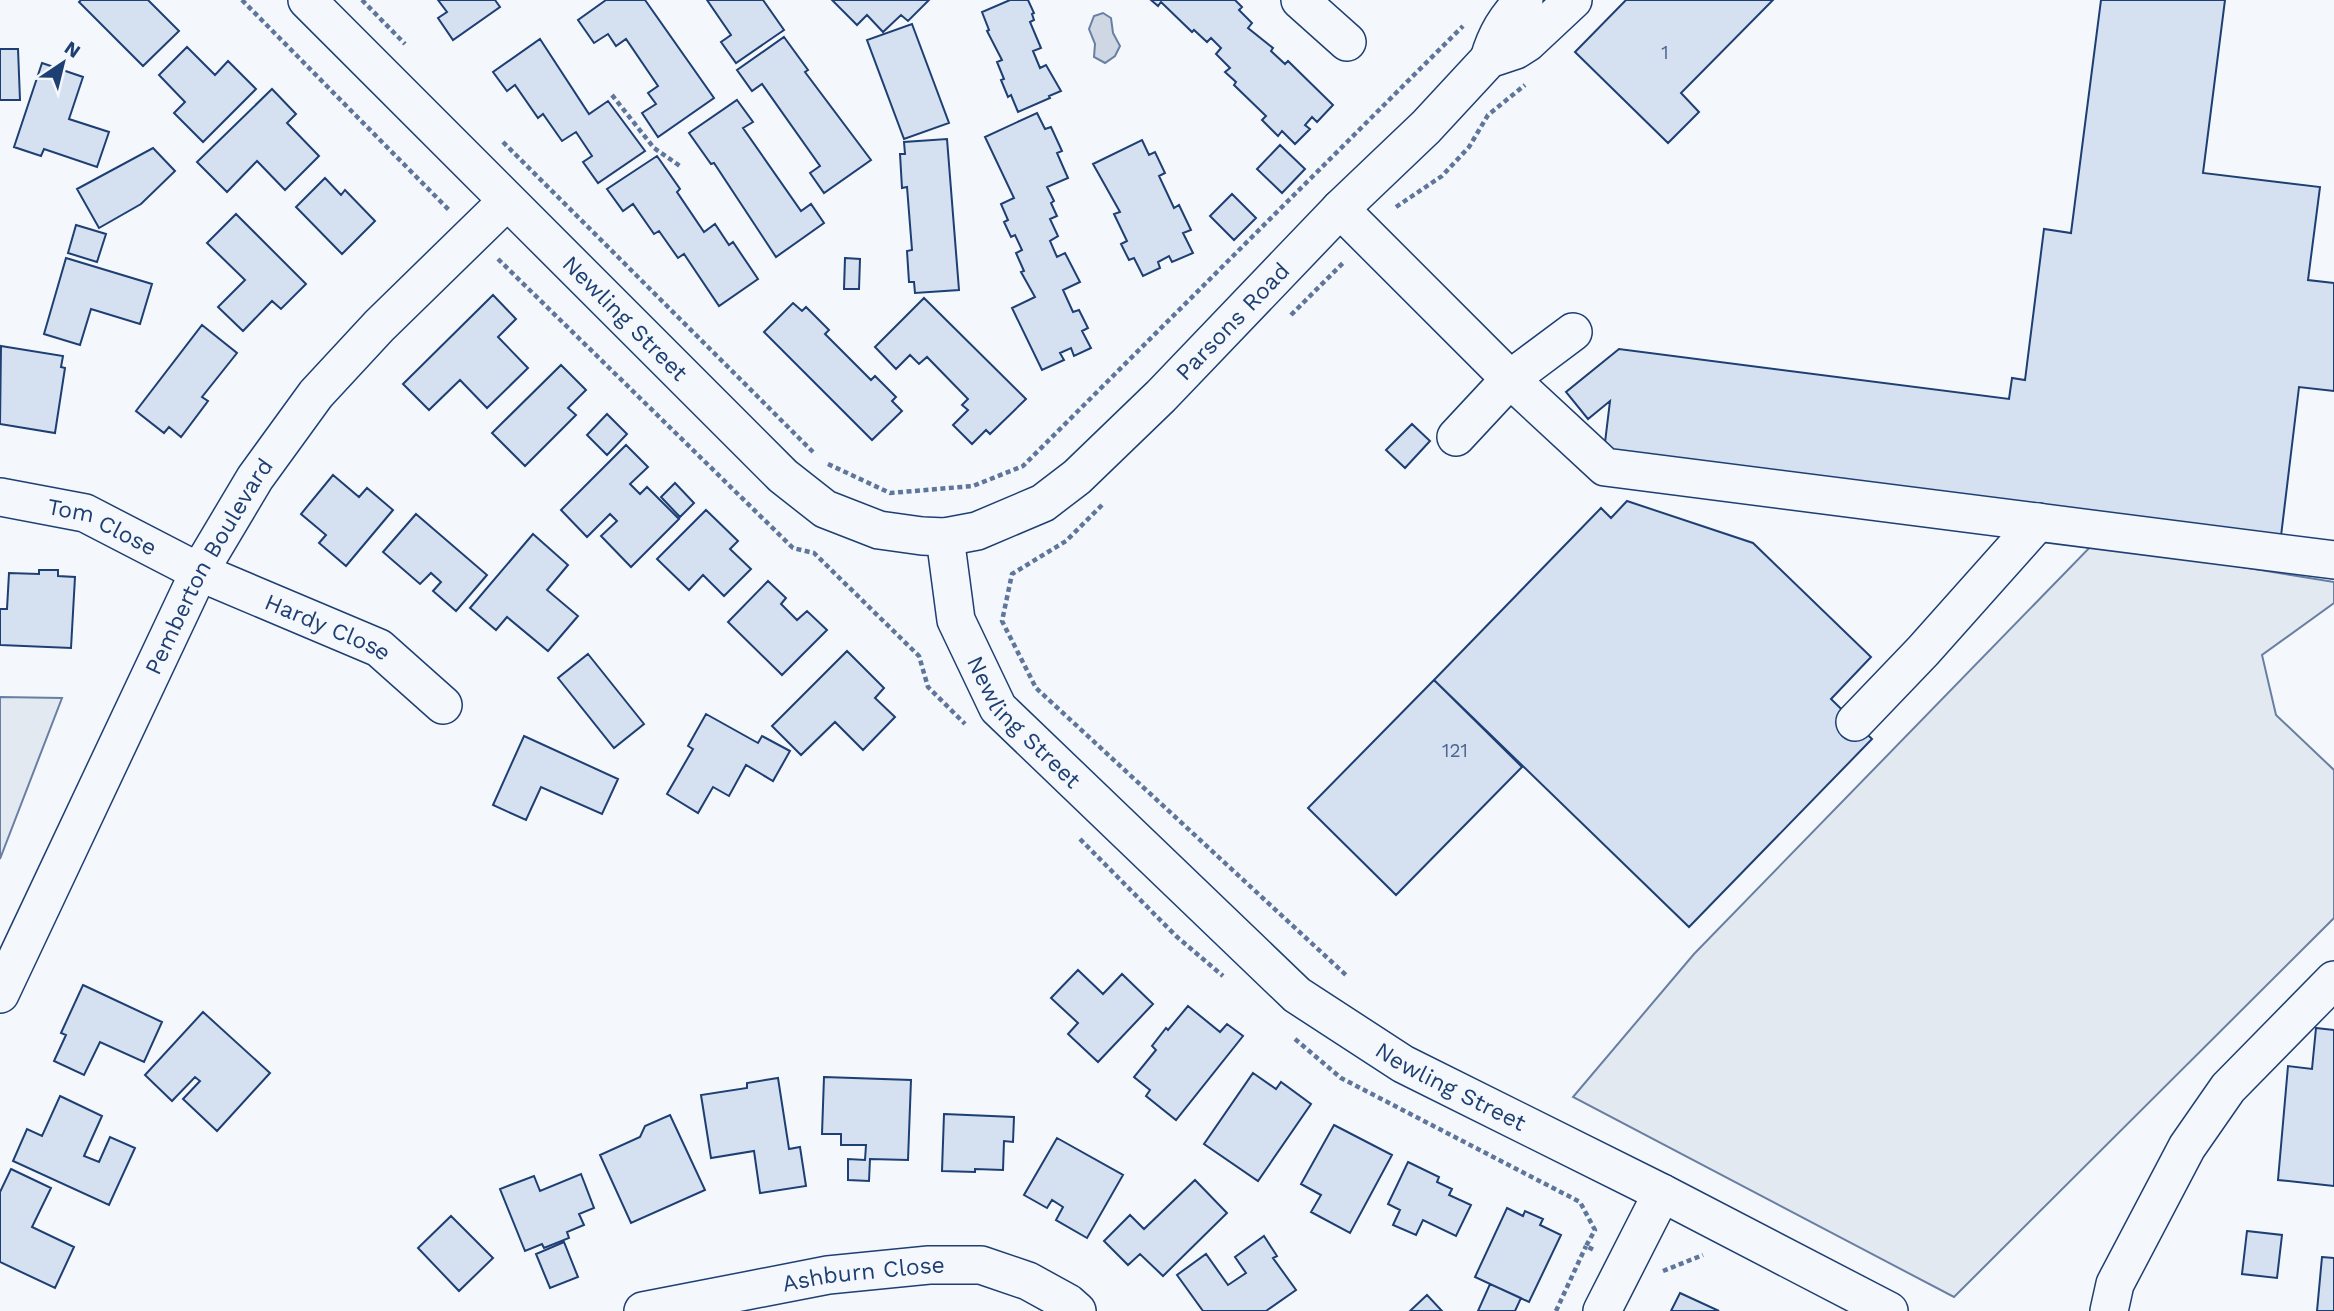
<svg xmlns="http://www.w3.org/2000/svg" width="2334" height="1311" font-family="'Work Sans',sans-serif">
	<rect width="100%" height="100%" fill="#f4f7fb"/>
	<path fill="#e3e9f0" stroke="#687fa3" stroke-width="2" d="M2094 543 2334 582V603L2262 655 2276 715 2334 770V918L1954 1297 1573 1097 1694 954Z
		M0 697 62 698 0 859Z"/>
	<path fill="#cfd7e4" stroke="#687fa3" stroke-width="2" d="M1103 13 1111 18 1113 33 1120 46 1115 56 1105 63 1094 57 1095 44 1089 29 1094 16Z"/>
	<path fill="#d5e0f0" stroke="#1d3f73" stroke-width="2" d="M81 0H148L179 31 143 66 79 2Z
		M438 0H495L500 7 453 40 438 18 447 12Z
		M606 0H645L714 98 658 137 642 113 656 104 648 93 658 86 626 39 616 46 608 34 594 43 578 20Z
		M707 0H763L784 30 736 63 721 42 731 35Z
		M832 0H929L908 21 901 15 883 32 867 15 857 25Z
		M1010 0H1028L1034 13 1032 14 1034 20 1030 22 1041 48 1033 51 1040 68 1046 65 1061 91 1049 96 1050 98 1018 112 1011 95 1008 97 1001 80 1004 79 997 62 1002 60 987 31 989 30 982 12Z
		M1151 0H1235L1242 7 1239 10 1252 23 1248 28 1273 48 1271 51 1285 64 1288 61 1333 105 1317 122 1312 117 1305 125 1310 129 1295 144 1282 131 1278 136 1262 120 1266 116 1234 85 1236 82 1225 72 1230 68 1216 54 1221 48 1211 38 1207 42 1194 30 1192 32 1161 2 1158 6Z
		M1626 0H1773L1681 93 1699 112 1668 143 1575 52Z
		M2101 0H2225L2203 173 2320 187 2308 280 2334 283V391L2299 387 2281 536 1604 451 1610 401 1588 419 1566 392 1619 349 2009 399 2012 378 2025 380 2044 229 2071 233Z
		M912 24 949 123 904 139 867 40Z
		M784 37 808 70 805 72 871 160 824 193 810 173 820 166 762 84 752 91 737 70Z
		M540 39 589 114 608 101 645 151 598 183 583 162 592 156 576 132 562 141 543 114 538 118 515 85 507 91 493 72Z
		M187 47 215 75 228 61 256 89 203 142 174 113 185 102 159 75Z
		M0 49H18L20 100H0Z
		M42 63 83 77 69 119 109 132 97 167 44 149 41 156 14 147Z
		M272 89 296 114 287 123 319 156 285 190 257 161 227 192 197 162Z
		M737 100 753 122 743 128 801 211 811 204 824 223 776 257 714 163 711 164 689 133Z
		M1037 113 1045 129 1051 127 1062 151 1057 153 1068 178 1047 187 1054 201 1051 203 1057 216 1050 219 1058 236 1050 241 1057 257 1065 253 1080 282 1063 290 1073 312 1079 310 1088 328 1082 331 1091 348 1074 356 1071 348 1060 353 1064 360 1042 370 1012 308 1035 297 1021 272 1024 271 1016 253 1022 250 1015 235 1011 237 1004 222 1008 220 1001 204 1014 198 985 137Z
		M947 139 959 290 915 293 914 282H909L907 251 912 250 907 187 902 188 900 154H905L904 142Z
		M1142 140 1149 155 1155 152 1165 173 1159 176 1174 208 1179 205 1191 230 1183 233 1193 253 1172 262 1169 256 1158 262 1160 268 1143 276 1134 258 1129 260 1121 244 1127 241 1114 214 1120 212 1093 164Z
		M1280 145 1305 169 1282 193 1257 169Z
		M153 148 175 171 141 204 99 228 77 189Z
		M657 156 680 189 677 192 704 232 715 224 729 245 733 242 758 279 719 306 684 254 678 258 659 231 654 234 633 204 623 211 607 189Z
		M325 178 341 195 345 190 375 221 342 254 296 207Z
		M1232 194 1256 218 1234 240 1210 216Z
		M236 214 306 284 281 309 272 301 243 331 218 307 245 280 207 243Z
		M76 225 106 234 97 262 68 253Z
		M66 258 152 284 140 324 91 309 80 345 44 334Z
		M845 258 860 259 859 289H844Z
		M493 295 516 319 498 337 528 368 487 408 460 380 429 410 403 384Z
		M924 298 1026 399 990 434 986 430 972 444 953 425 968 410 962 405 968 399 927 357 919 364 910 355 896 369 875 347Z
		M793 303 802 311 806 307 829 330 825 334 871 380 875 376 896 397 892 401 902 411 872 440 764 332Z
		M202 325 237 353 202 397 208 401 181 437 169 427 164 433 136 411Z
		M1 346 63 356 61 367 65 368 55 433 0 424Z
		M561 365 586 390 568 408 576 415 525 466 492 433Z
		M607 414 627 434 607 455 587 435Z
		M1412 424 1430 441 1405 468 1386 450Z
		M626 445 648 467 630 484 640 494 647 487 679 519 631 567 601 536 617 521 610 514 587 537 561 510Z
		M333 475 359 497 367 488 393 510 346 566 319 543 326 535 301 514Z
		M675 483 694 503 680 517 661 497Z
		M1627 501 1753 543 1871 657 1831 699 1872 739 1689 927 1434 680 1601 508 1611 518Z
		M706 510 738 541 730 549 751 569 724 596 703 575 689 590 657 559Z
		M416 514 487 575 456 611 433 591 441 582 431 573 420 584 383 552Z
		M533 534 568 565 547 590 578 616 548 651 507 617 496 630 470 608Z
		M39 570H58V576L75 577 71 648 0 645V609H7L9 573 39 574Z
		M768 581 786 598 781 604 797 620 807 611 827 630 782 675 728 622Z
		M847 651 884 688 875 698 895 717 863 750 835 722 801 755 772 726Z
		M588 654 644 724 614 748 558 678Z
		M1434 680 1522 767 1396 895 1308 808Z
		M706 714 758 743 762 736 790 751 773 781 746 765 729 796 713 787 698 813 667 794 693 749 688 746Z
		M524 736 618 779 602 814 541 787 526 820 493 805Z
		M1078 970 1103 994 1122 974 1153 1004 1098 1062 1068 1034 1078 1023 1051 998Z
		M83 985 162 1022 144 1062 100 1042 84 1075 54 1061 66 1035 61 1033Z
		M1188 1006 1220 1032 1227 1024 1243 1036 1176 1120 1146 1096 1150 1090 1134 1077 1156 1050 1152 1046 1166 1028 1168 1030Z
		M203 1012 270 1073 217 1131 183 1099 200 1081 195 1077 172 1101 145 1075Z
		M2316 1028 2334 1030V1186L2278 1180 2288 1066 2312 1069Z
		M1253 1073 1276 1089 1281 1082 1311 1104 1258 1181 1204 1144Z
		M824 1077 911 1080 908 1160 870 1159 869 1181 848 1180V1159L865 1160 866 1145H841V1134H822Z
		M778 1078 789 1149 800 1147 806 1186 760 1193 754 1151 711 1158 701 1095 747 1088V1083Z
		M60 1096 102 1116 84 1156 99 1162 110 1137 135 1148 109 1205 13 1161 27 1129 42 1136Z
		M944 1114 1014 1117 1013 1142 1004 1141 1003 1170 975 1169V1172L942 1171Z
		M670 1115 705 1190 631 1223 600 1155 640 1137 645 1126Z
		M1334 1125 1392 1155 1350 1233 1311 1212 1321 1195 1301 1184Z
		M1057 1138 1123 1175 1087 1238 1056 1220 1063 1207 1052 1200 1047 1208 1024 1195Z
		M1408 1162 1439 1177 1437 1182 1452 1189 1449 1195 1471 1205 1456 1236 1423 1220 1416 1235 1393 1225 1400 1210 1388 1204Z
		M11 1169 51 1188 32 1227 74 1247 55 1288 0 1262V1192Z
		M581 1174 594 1208 579 1214 584 1225 567 1232 569 1238 544 1248 542 1244 525 1251 500 1189 534 1176 540 1191Z
		M1195 1180 1227 1213 1163 1276 1140 1254 1128 1265 1104 1241 1130 1215 1144 1229Z
		M1507 1208 1523 1216 1525 1211 1543 1219 1540 1225 1561 1235 1529 1302 1475 1277Z
		M451 1216 493 1258 459 1291 418 1248Z
		M2247 1231 2282 1235 2277 1278 2242 1274Z
		M1264 1236 1277 1256 1273 1258 1296 1290 1266 1311H1203L1177 1275 1206 1254 1228 1285 1246 1273 1235 1257Z
		M564 1242 578 1277 550 1288 536 1254Z
		M2322 1257 2334 1258V1311H2317Z
		M1490 1284 1521 1298 1515 1311H1478Z
		M1680 1293 1719 1311H1671Z
		M1427 1295 1442 1311H1410Z"/>
	<g fill="none" stroke-linecap="round" stroke-linejoin="round">
		<defs>
			<g id="minor">
				<path id="s1" d="M307 0 783 476 825 509 879 530 922 536 945 537 977 531 1043 503 1077 477 1161 396 1340 209 1426 127 1489 59 1516 50 1527 43 1573 0"/>
				<path d="M1300 0 1347 42"/>
				<path d="M1489 59C1496 35 1506 18 1524 0"/>
				<path d="M1340 209 1510 379 1605 467 2334 560"/>
				<path d="M1456 437 1510 379 1573 332"/>
				<path id="s2" d="M0 497 85 513 199 572 379 648 443 705"/>
				<path id="s3" d="M945 537 956 620 998 708 1297 995 1403 1064 1662 1193 1889 1311"/>
				<path d="M1855 722 1923 651 2038 522"/>
				<path id="s4" d="M0 994 199 572 255 478 316 394 379 326 506 202"/>
				<path id="s5" d="M643 1311 828 1275 929 1265H981L1028 1281 1068 1303 1077 1311"/>
				<path d="M1602 1311 1662 1193"/>
				<path d="M2109 1311 2115 1284 2187 1147 2228 1088 2334 980"/>
			</g>
		</defs>
		<use href="#minor" stroke="#1d3f73" stroke-width="40"/>
		<path stroke="#5e769c" stroke-width="4.5" stroke-dasharray="5 3.5" stroke-linecap="butt" d="M242 0 450 211
			M362 0 405 44
			M612 95 654 148 680 166
			M503 142 813 452
			M1396 207 1442 176 1469 147 1488 115 1525 85
			M498 259 793 548 814 553 919 656 928 687 965 724
			M1291 315 1344 262
			M828 464 890 493 973 486 1023 466 1463 26
			M1102 505 1066 541 1012 574 1002 621 1036 688 1347 976
			M1080 839 1176 936 1223 976
			M1295 1039 1341 1078 1580 1202 1595 1230 1586 1246 1596 1251
			M1663 1271 1703 1255
			M1556 1311 1586 1246"/>
		<use href="#minor" stroke="#f4f7fb" stroke-width="37"/>
	</g>
	<g text-anchor="middle" dominant-baseline="central" stroke-width="5" stroke-linejoin="round" paint-order="stroke">
		<g font-size="19" fill="#4b6792">
			<text x="1665" y="52">1</text>
			<text x="1455" y="750">121</text>
		</g>
		<g font-size="23" fill="#1d3f73" stroke="#f4f7fb">
			<text stroke="none"><textPath href="#s1" startOffset="450">Newling Street</textPath></text>
			<text stroke="none"><textPath href="#s1" startOffset="1218">Parsons Road</textPath></text>
			<text stroke="none"><textPath href="#s2" startOffset="107">Tom Close</textPath></text>
			<text stroke="none"><textPath href="#s4" startOffset="476">Pemberton Boulevard</textPath></text>
			<text stroke="none"><textPath href="#s2" startOffset="355">Hardy Close</textPath></text>
			<text stroke="none"><textPath href="#s3" startOffset="208">Newling Street</textPath></text>
			<text stroke="none"><textPath href="#s3" startOffset="775">Newling Street</textPath></text>
			<text stroke="none"><textPath href="#s5" startOffset="224">Ashburn Close</textPath></text>
		</g>
	</g>
	<g transform="translate(63 63) rotate(35)" stroke="#f4f7fb" stroke-width="5" paint-order="stroke">
	<path d="M0-5L12 26L0 18L-12 26Z" fill="#1d3f73"/>
	<text y="-10" font-size="19" font-weight="bold" text-anchor="middle" fill="#1d3f73">N</text>
	</g>
</svg>
